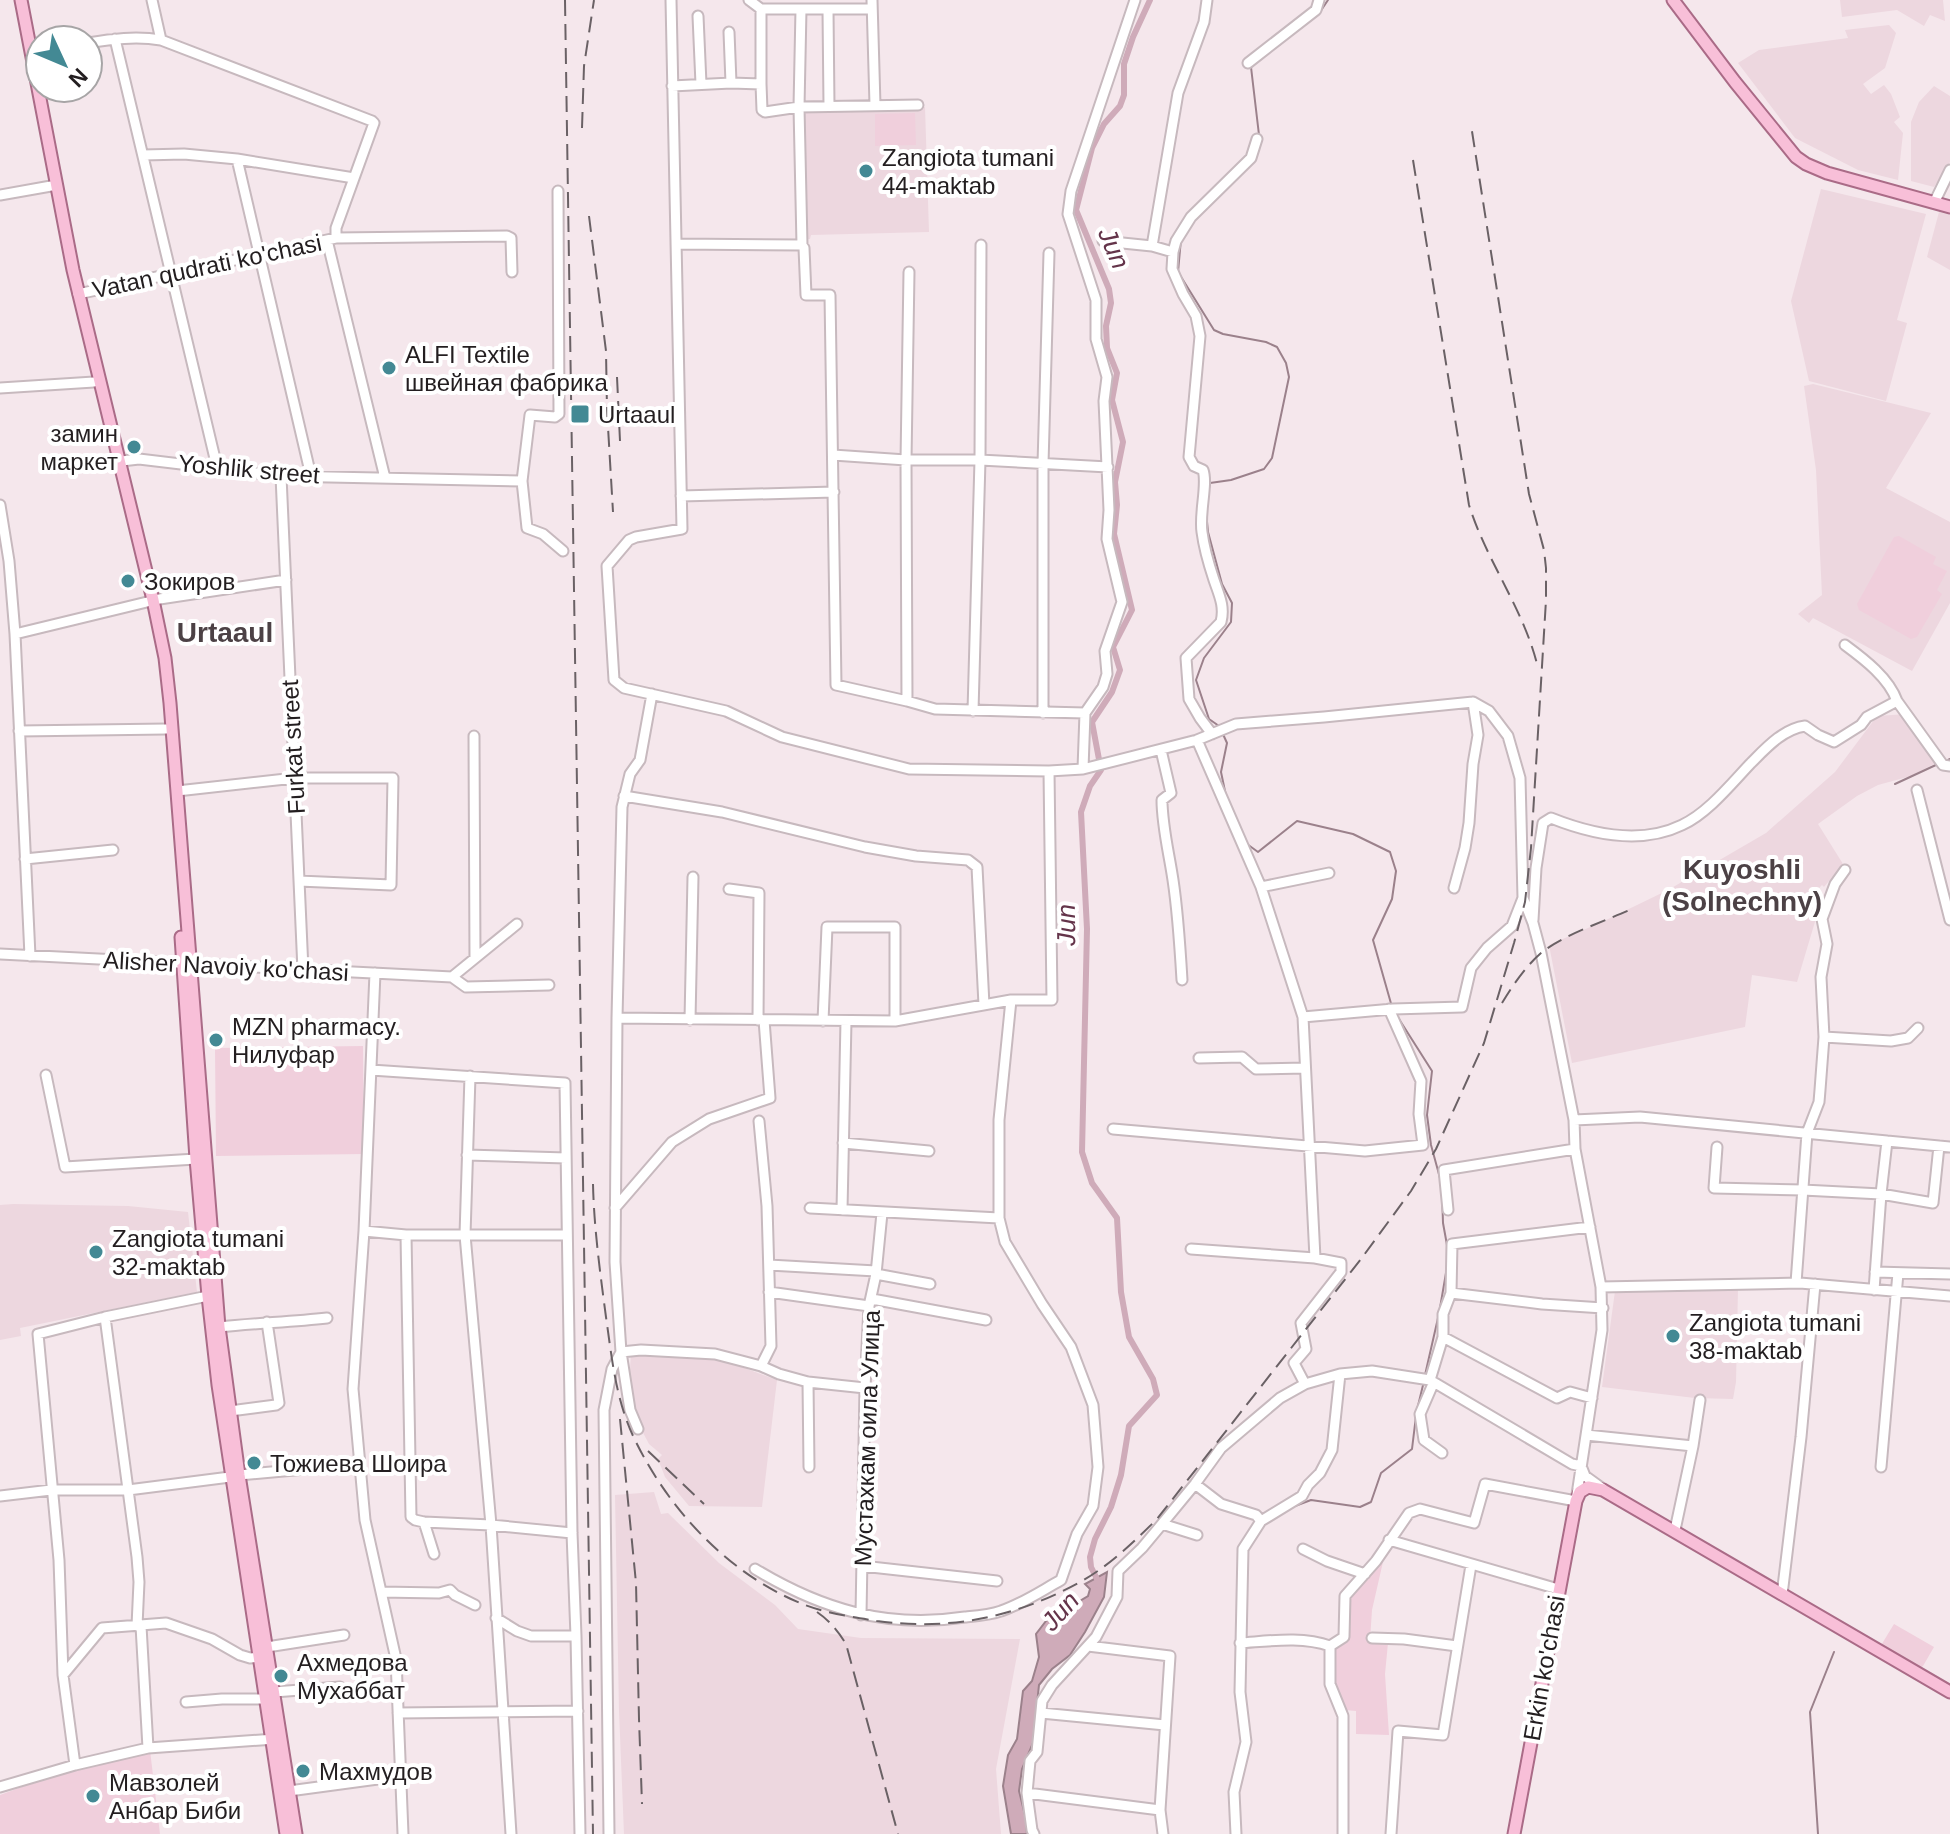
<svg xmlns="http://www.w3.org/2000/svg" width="1950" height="1834" font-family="Arial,sans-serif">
	<rect width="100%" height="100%" fill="#f5e7ec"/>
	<path fill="#edd7df" d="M1840 0H1943L1945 21 1930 15 1924 26 1897 10 1842 17Z
		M1889 25 1896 33 1885 68 1863 84 1871 94 1884 85 1891 94 1900 117 1894 122 1903 133 1898 180 1858 170 1795 138 1738 63 1759 50 1848 38 1845 30Z
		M1934 86 1950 96V162L1934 187 1911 181V122L1919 102Z
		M925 107 929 232 811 235 810 239H806L803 111Z
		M1821 189 1926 214 1897 320 1907 323 1886 401 1809 381 1791 301Z
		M1939 212 1950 215V270L1927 257Z
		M1813 384 1931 413 1886 488 1950 522V603L1912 671 1813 618 1809 623 1798 614 1822 595 1816 470 1804 386Z
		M1907 714 1938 762 1911 776 1878 785 1857 796 1818 824 1843 864 1824 887 1822 885 1817 890 1825 900 1820 905 1797 982 1752 975 1745 1027 1572 1063 1549 945 1604 921 1668 890 1766 833 1835 772 1877 716Z
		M13 1204 128 1206 188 1212 197 1292 20 1328 21 1336 0 1340V1205Z
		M1738 1289 1736 1382 1733 1399 1695 1398 1602 1387 1615 1291Z
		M631 1353 720 1359 777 1380 762 1507 689 1506 665 1477 658 1459 662 1455 649 1444 640 1427 629 1385Z
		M654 1492 661 1514 668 1513 719 1563 775 1605 798 1629 861 1638 1020 1639 996 1769 1001 1834H624L619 1711 615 1495Z"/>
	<path fill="#f0cfdc" d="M915 113 916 145 875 146V114Z
		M1899 536 1936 557 1933 564 1947 571 1937 590 1942 594 1917 637 1911 639 1859 610 1857 604 1894 537Z
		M363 1046 364 1154 216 1156 215 1048Z
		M1385 1553 1372 1610 1370 1640 1388 1643 1385 1674 1389 1735 1356 1734V1711L1345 1710 1332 1681 1333 1650 1348 1636 1347 1597Z
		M1894 1624 1934 1647 1923 1666 1919 1669 1880 1647Z
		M150 1750 160 1834H0V1795L76 1767Z"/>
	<path fill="#cfabb9" stroke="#9b818b" stroke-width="2" d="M1107 1572 1104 1597 1085 1632 1070 1655 1052 1669 1039 1685 1033 1743 1022 1769 1019 1791 1026 1819 1027 1834H1011L1003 1786 1008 1755 1017 1739 1023 1691 1032 1681 1039 1657 1036 1634 1046 1621 1088 1596 1090 1589 1085 1584Z"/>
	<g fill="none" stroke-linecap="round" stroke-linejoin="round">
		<path stroke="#9b818b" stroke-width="2" d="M1320 12 1328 0
			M1279 45 1302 26
			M1255 63 1251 67 1259 135
			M1181 239 1178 272 1214 330 1223 334 1266 342 1277 347 1286 363 1289 377 1272 458 1264 469 1231 480 1210 483 1208 493
			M1206 511 1208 532 1222 584 1232 603 1231 622 1204 658 1196 680 1209 719 1219 726
			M1222 732 1227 743 1221 772 1226 796
			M1944 762 1950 759
			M1895 784 1938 764
			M1247 844 1258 852 1297 821 1353 834 1390 852 1396 871 1392 899 1373 940 1392 1007
			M1397 1016 1432 1071 1427 1115 1431 1145 1440 1178
			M1442 1192 1443 1223 1447 1245
			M1440 1308 1447 1267
			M1425 1375 1438 1318
			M1417 1410 1424 1381
			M1295 1506 1311 1500 1360 1507 1371 1502 1381 1473 1412 1449 1416 1416
			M1818 1834 1810 1712 1834 1652"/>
		<path stroke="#cfabb9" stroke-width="6" d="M1098 1585V1581L1091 1567 1090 1557 1095 1539 1111 1507 1121 1475 1129 1426 1157 1395 1153 1379 1129 1337 1121 1292 1117 1218 1092 1183 1082 1152 1087 929 1081 812 1090 786 1101 770 1092 722 1112 692 1120 670 1113 647 1132 610 1114 534 1117 505 1115 482 1123 442 1112 400 1117 373 1107 348 1106 326 1111 303 1109 289 1076 210 1092 148 1104 124 1120 106 1124 95V64L1133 37 1150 0"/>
		<defs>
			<path id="minor" d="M152 0 161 40
				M671 0 682 529 636 537 629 540 607 566 614 680 624 688 726 711 782 737 909 769 1049 771 1083 769 1197 740 1236 724 1324 717 1473 702 1489 711 1508 736 1520 778 1523 898 1512 926 1487 948 1471 968 1462 1007 1393 1009 1303 1017
				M749 0 761 9V84
				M872 0 875 105
				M761 9H872
				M801 9 799 107 802 245 804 248 806 295H830L836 685 907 701 935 709 1085 713
				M828 10 829 106
				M698 16 701 84
				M729 32 731 83
				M115 39 217 467
				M88 43C112 39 136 36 161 40L372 121 374 123 336 228V238
				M1248 63 1316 10 1319 0
				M672 86 731 83 761 84 762 110 765 112 799 107 918 105
				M143 155 184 154 237 159 354 178
				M237 159 311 476
				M558 191 559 414 555 417 530 415 522 481 527 528 543 534 563 551
				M0 195 51 186
				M1934 203 1950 170
				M327 240 385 478
				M1103 241 1152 246
				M676 244 802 245
				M1173 252 1152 246 1178 93 1204 22 1207 0
				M78 294 336 238 507 236 511 238 512 272
				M0 388 94 382
				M833 455 906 460H980L1108 467
				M113 462 139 459 281 476 522 481
				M281 476 303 970
				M681 496 834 492
				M0 505 9 561 15 634 30 956
				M153 600 286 580
				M15 634 147 602
				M1845 645C1864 659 1889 678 1897 701L1943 765 1950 766
				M907 701 906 460 909 272
				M973 711 980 460 981 245
				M1043 713V464L1049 253
				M19 731 166 729
				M1212 734 1200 718 1189 699 1186 658 1221 622C1225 606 1219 595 1214 580 1209 565 1204 548 1202 532 1199 513 1208 484 1203 470L1194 466 1189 457 1200 336 1196 316 1183 294 1172 269 1173 252 1176 241 1191 217 1251 158 1257 139
				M474 736 475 958
				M1197 740 1261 887 1303 1017 1315 1258
				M1161 750 1171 793 1162 800C1162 826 1169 853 1173 880 1178 913 1180 946 1182 980
				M1083 769 1085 713 1103 687 1107 674 1105 651 1122 602 1107 539 1109 510 1104 401 1107 377 1096 339V300L1068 214 1071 191 1135 0
				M1917 790 1950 920
				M177 791 295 778H393L391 885 299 881
				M624 796 722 812 865 847 916 856 968 860 977 867 984 1005
				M25 859 113 850
				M1261 887 1329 873
				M1454 888 1465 848 1469 823 1473 764 1478 735 1473 702
				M729 889 759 893 758 1020
				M1533 920 1536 868 1543 823 1551 818C1591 834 1641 845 1682 825 1708 813 1731 784 1751 763 1766 748 1783 729 1805 726L1818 735 1834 742 1861 725 1867 717 1897 701
				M0 954 452 977
				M375 973 364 1231 353 1389 365 1520 396 1659 403 1834
				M452 977 466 987 549 985
				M452 977 517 924
				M617 1018 895 1021 1011 1000H1052L1049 771
				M690 1020 693 877
				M823 1021 827 927H895V1021
				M1824 1037 1891 1041 1908 1038 1918 1028
				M1199 1058 1242 1057 1256 1069 1305 1068
				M371 1070 565 1083 572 1533 576 1636 580 1834
				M46 1075 65 1167 196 1159
				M470 1076 465 1235 491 1525 511 1834
				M1574 1120 1640 1117 1887 1141
				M759 1121 767 1206 771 1346 761 1366
				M1113 1129 1365 1151 1423 1145 1419 1114 1421 1081 1389 1009
				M843 1143 929 1151
				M1717 1147 1714 1188 1803 1190 1881 1194 1933 1203 1939 1146
				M467 1155 566 1158
				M615 1208 672 1142 709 1119 770 1098 764 1020
				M810 1208 999 1218
				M842 1210 846 1021
				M1448 1210 1444 1170 1575 1149
				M1590 1227 1452 1244 1451 1293 1443 1314V1337L1430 1380 1572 1464 1581 1466 1585 1476 1603 1489
				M364 1231 406 1235H567
				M406 1235 411 1517 415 1520 424 1522 491 1525 572 1533
				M1191 1249 1315 1258 1341 1263V1272L1301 1323 1306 1349 1294 1363 1305 1384
				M769 1265 876 1271
				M1875 1272 1950 1274
				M876 1274 930 1284
				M1796 1283 1807 1133 1819 1102 1820 1090 1824 1037 1821 977 1827 944 1822 919 1835 884 1845 870
				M1601 1287 1800 1283 1950 1296
				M1874 1290 1881 1194 1887 1141 1950 1147
				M769 1292 869 1306
				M1451 1293 1542 1304 1603 1308
				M872 1299 986 1320
				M105 1317 137 1557 139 1582 137 1626
				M219 1327C256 1323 291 1322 327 1318
				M1443 1337 1557 1398 1570 1392 1592 1398
				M621 1352 641 1350 715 1354 761 1366 779 1374 808 1382 865 1388
				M808 1382 809 1467
				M1433 1384 1420 1414 1424 1440 1442 1453
				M230 1411 276 1405 279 1403 267 1322
				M638 1429 630 1410 621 1352 615 1262 617 1018 622 807 630 774 640 760 652 694
				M1586 1435 1693 1446
				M1881 1467 1898 1273
				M239 1475 360 1464
				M1195 1484 1221 1504 1256 1515 1261 1521
				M0 1496 51 1490H128L230 1477
				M424 1522 434 1554
				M1162 1524 1197 1535
				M1675 1530 1693 1446 1700 1400
				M1389 1540 1558 1589
				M1303 1549 1327 1561 1365 1574
				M862 1566 997 1581
				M755 1569C821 1609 887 1629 965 1617 976 1616 990 1615 1001 1611 1022 1604 1041 1591 1061 1580L1077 1534 1093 1506 1098 1467 1093 1405 1071 1347 1042 1304 1005 1242 999 1218V1120L1011 1000
				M381 1592 439 1593 450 1590 455 1595 475 1605
				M1782 1595 1801 1437 1815 1284
				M861 1615 865 1388 869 1306 876 1274 882 1213
				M496 1618 517 1631 531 1636H576
				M141 1626 148 1748
				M1372 1638 1404 1639 1457 1646
				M1240 1643C1270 1641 1302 1636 1330 1646
				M1088 1646 1170 1656 1160 1810 1163 1834
				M267 1647 344 1635
				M63 1675 102 1628 166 1623 212 1639 240 1655 250 1658 260 1657
				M274 1692 340 1687
				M186 1702 222 1699H266
				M398 1713 578 1711
				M1041 1713 1165 1725
				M75 1765 63 1675 59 1560 38 1334 105 1317 208 1296
				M0 1787 75 1765 148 1748 275 1739
				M289 1791 400 1776
				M1027 1793 1160 1810
				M609 1834 604 1410 612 1369 621 1352
				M1034 1834 1032 1830 1027 1793 1030 1761 1037 1752 1042 1701 1052 1685 1096 1637 1117 1597 1118 1571 1142 1548 1162 1524 1195 1484 1221 1448 1280 1398 1305 1384 1340 1374 1372 1371 1430 1380
				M1236 1834 1234 1792 1246 1742 1240 1692 1243 1549 1261 1521 1302 1496 1308 1485 1320 1473 1332 1450 1340 1374
				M1343 1834V1716L1330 1684V1646L1344 1637 1345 1596 1376 1561 1409 1513 1420 1509 1474 1523 1485 1484 1576 1501 1602 1330 1601 1287 1575 1149 1574 1120 1541 953 1533 923 1523 898
				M1391 1834 1398 1731 1443 1735 1471 1565"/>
			<path id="major" d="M21 0 73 270 153 600 165 658 170 703 219 1327 239 1475 296 1834
				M1673 0 1735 82 1796 157 1806 164 1827 173 1950 207
				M181 937 196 1159 208 1296 218 1385 286 1834
				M1514 1834 1576 1501 1580 1492 1588 1487 1603 1490 1950 1692"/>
		</defs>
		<use href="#minor" stroke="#c7b9be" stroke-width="13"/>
		<use href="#major" stroke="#aa6b87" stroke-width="15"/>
		<use href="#minor" stroke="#fff" stroke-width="9"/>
		<use href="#major" stroke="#f8bfd8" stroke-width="11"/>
		<path stroke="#6a6165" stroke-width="2" stroke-dasharray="16 8" stroke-linecap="butt" d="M565 0 593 1834
			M582 128 584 66 594 0
			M1413 160 1469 505C1486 560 1523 608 1537 664
			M589 216 606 351 607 410 613 512
			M617 377 620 441
			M1502 1003C1513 985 1525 967 1541 953 1563 935 1605 921 1632 909
			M593 1184C594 1228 600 1272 606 1317 612 1359 616 1402 635 1440 669 1510 728 1573 800 1603 824 1613 852 1617 877 1621 951 1631 1017 1617 1082 1581 1110 1565 1134 1542 1157 1519L1361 1259 1411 1191 1436 1149 1484 1043 1514 943 1525 902 1531 848 1546 600V568L1544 550 1529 494 1471 125
			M620 1419 636 1583 639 1719 642 1804
			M648 1451 704 1504
			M817 1612C830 1621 838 1631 846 1644L898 1834"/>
	</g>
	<g fill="#438994" stroke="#fff" stroke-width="3">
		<circle cx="866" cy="171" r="8"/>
		<circle cx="389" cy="368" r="8"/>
		<rect x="570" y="404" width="20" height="20" rx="4"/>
		<circle cx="134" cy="447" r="8"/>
		<circle cx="128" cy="581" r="8"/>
		<circle cx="216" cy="1040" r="8"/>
		<circle cx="96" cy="1252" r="8"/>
		<circle cx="1673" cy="1336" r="8"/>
		<circle cx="254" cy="1463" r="8"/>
		<circle cx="281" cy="1676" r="8"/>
		<circle cx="303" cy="1771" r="8"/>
		<circle cx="93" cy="1796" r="8"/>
	</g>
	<g text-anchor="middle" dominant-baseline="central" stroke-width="8" stroke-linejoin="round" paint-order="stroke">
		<g font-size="24" fill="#231e20" stroke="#fff" text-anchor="start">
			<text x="882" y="157">Zangiota tumani<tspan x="882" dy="28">44-maktab</tspan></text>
			<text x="405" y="354">ALFI Textile<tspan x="405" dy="28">швейная фабрика</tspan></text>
			<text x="598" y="414">Urtaaul</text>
			<text x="118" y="433" text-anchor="end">замин<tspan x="118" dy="28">маркет</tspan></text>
			<text x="144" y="581">Зокиров</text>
			<text x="232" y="1026">MZN pharmacy.<tspan x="232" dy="28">Нилуфар</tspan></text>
			<text x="112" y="1238">Zangiota tumani<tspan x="112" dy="28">32-maktab</tspan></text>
			<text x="1689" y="1322">Zangiota tumani<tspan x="1689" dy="28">38-maktab</tspan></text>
			<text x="270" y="1463">Тожиева Шоира</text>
			<text x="297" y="1662">Ахмедова<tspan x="297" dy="28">Мухаббат</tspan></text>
			<text x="319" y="1771">Махмудов</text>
			<text x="109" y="1782">Мавзолей<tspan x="109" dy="28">Анбар Биби</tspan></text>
		</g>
		<g font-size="24" fill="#231e20" stroke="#fff">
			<text transform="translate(207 266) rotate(-12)">Vatan qudrati ko'chasi</text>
			<text transform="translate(249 469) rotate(5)">Yoshlik street</text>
			<text transform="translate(293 747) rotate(-93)">Furkat street</text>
			<text transform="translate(226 966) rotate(3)">Alisher Navoiy ko'chasi</text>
			<text transform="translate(867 1438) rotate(-88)">Мустахкам оила Улица</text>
			<text transform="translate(1544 1668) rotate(-80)">Erkin ko'chasi</text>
		</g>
		<g font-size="26" font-style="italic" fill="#64344a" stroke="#fff">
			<text transform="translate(1114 248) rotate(67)">Jun</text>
			<text transform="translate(1066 925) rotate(-91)">Jun</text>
			<text transform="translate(1060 1611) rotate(-48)">Jun</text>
		</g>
		<g font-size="28" font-weight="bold" fill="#4c4145" stroke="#fff">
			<text x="225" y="632">Urtaaul</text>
			<text x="1742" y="869">Kuyoshli<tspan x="1742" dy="32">(Solnechny)</tspan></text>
		</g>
	</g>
	<g transform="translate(64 64) rotate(134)"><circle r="38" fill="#ffffff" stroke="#a7a5a6" stroke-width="2"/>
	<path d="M0-6L14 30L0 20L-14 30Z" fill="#438994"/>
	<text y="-12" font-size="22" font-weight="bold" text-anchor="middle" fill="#231e20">N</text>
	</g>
</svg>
